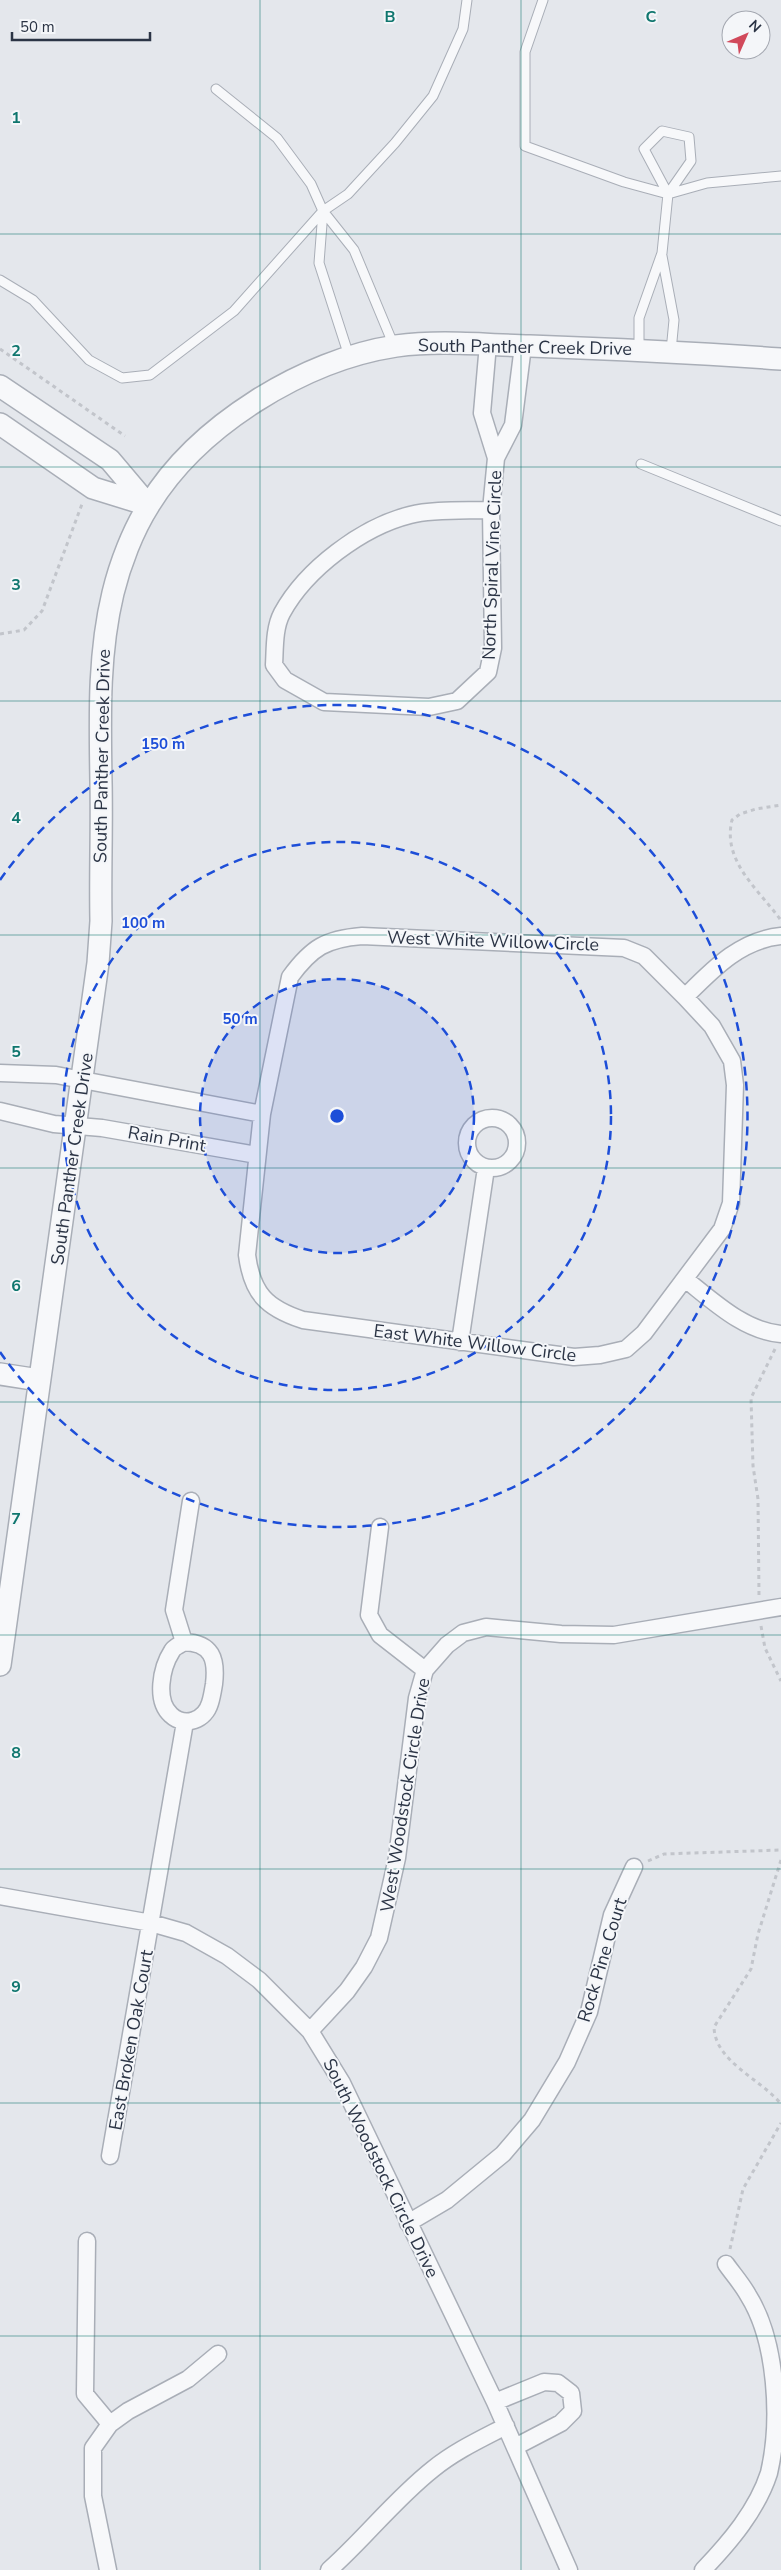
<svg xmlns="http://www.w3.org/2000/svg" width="781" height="2570" font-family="'Nunito Sans',sans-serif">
	<rect width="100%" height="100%" fill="#e4e7ec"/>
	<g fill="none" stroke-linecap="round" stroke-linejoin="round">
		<defs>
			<path id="service" d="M543 0 525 52V146L624 182 668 194
				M216 89 277 138 311 184 323 211 354 250 394 346
				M662 131 689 137 691 161 668 194 644 149Z
				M323 211 319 263 349 356
				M662 256 674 320 671 351
				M0 280 33 300 89 360 122 378 150 375 234 311 323 211 348 194 395 143 433 96 463 29 467 0
				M639 350V318L662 253 668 194 707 183 781 176
				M641 464 781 521"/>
			<path id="minor" d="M488 344 482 413 496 458
				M491 510C466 511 434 509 410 515 362 527 306 569 282 613 274 628 275 648 274 665L285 680 324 702 429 707 457 701 488 672 493 648 491 510 496 458 513 425 523 346
				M362 936 624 948 644 956 685 997 712 1026 732 1061 735 1085 731 1203 722 1229 644 1333 626 1349 600 1355 574 1357 303 1320C266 1308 252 1293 247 1255L262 1114 290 977C312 947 326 939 362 936Z
				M685 997C713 969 740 940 781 936
				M0 1073 56 1075 262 1114
				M0 1111 54 1124 102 1128 257 1155
				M467 1143a25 25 0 1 1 50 0a25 25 0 1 1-50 0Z
				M685 1279C713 1301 744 1331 781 1334
				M460 1342 486 1168
				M380 1527 369 1615 380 1635 425 1670
				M184 1642C212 1643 217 1659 214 1684 213 1690 212 1697 210 1703 205 1720 185 1728 171 1715 155 1701 161 1668 172 1651 174 1647 180 1645 184 1642Z
				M184 1642 174 1610 191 1501
				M0 1896 151 1923 186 1933 227 1956 259 1980 310 2031 342 2083 495 2402 569 2570
				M310 2031 347 1991 364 1967 379 1938 397 1858 417 1698 425 1670 447 1645 463 1633 486 1627 561 1634 614 1635 781 1607
				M110 2156 185 1722
				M408 2223 447 2200 503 2154 532 2120 567 2062 589 2012 612 1915 634 1867
				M87 2241 85 2394 110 2424
				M495 2402 544 2382 558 2383 571 2393 573 2411 561 2423 515 2447
				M108 2570 93 2496V2448L110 2424 128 2411 188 2379 218 2354
				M329 2570C365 2538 395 2499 433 2469 455 2451 481 2439 506 2426
				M703 2570C730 2542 757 2510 769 2473 781 2421 777 2341 748 2295 742 2284 733 2274 726 2264"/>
			<path id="tertiary" d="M0 386 110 460 148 505
				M0 424 93 488 148 505
				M0 1374 39 1380
				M0 1665 98 963 101 921C100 875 102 828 101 782 100 718 98 655 113 593 120 564 133 530 149 505 198 425 304 360 396 346 441 340 485 345 530 346 614 349 697 353 781 359"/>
		</defs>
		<use href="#service" stroke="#a9aeb7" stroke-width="11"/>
		<use href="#minor" stroke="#a9aeb7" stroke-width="19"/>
		<use href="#tertiary" stroke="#a9aeb7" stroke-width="24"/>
		<path stroke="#c2c5cb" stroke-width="3" stroke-dasharray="4 4" stroke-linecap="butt" d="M0 349 125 436
			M0 634 24 630 42 611 82 504
			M780 919C758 889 722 861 732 820L740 814 756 809 781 805
			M759 1595 758 1499 753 1466 751 1398 775 1349
			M761 1626 765 1648 781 1681
			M781 1860 758 1934 751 1969 714 2027C715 2062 761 2079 781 2104
			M648 1861 664 1854 781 1850
			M730 2249 743 2189 781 2123"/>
		<use href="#service" stroke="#f7f8fa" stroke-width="9"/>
		<use href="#minor" stroke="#f7f8fa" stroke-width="16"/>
		<use href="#tertiary" stroke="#f7f8fa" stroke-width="21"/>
	</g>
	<path fill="none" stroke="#0f766e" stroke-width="1" stroke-opacity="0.55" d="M260 0V2570M521 0V2570M0 234H781M0 467H781M0 701H781M0 935H781M0 1168H781M0 1402H781M0 1635H781M0 1869H781M0 2103H781M0 2336H781"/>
	<circle cx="337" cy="1116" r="137" fill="#1d4ed8" fill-opacity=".12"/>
	<g fill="none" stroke="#1d4ed8" stroke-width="2.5" stroke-dasharray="9 6">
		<circle cx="337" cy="1116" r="137"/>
		<circle cx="337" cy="1116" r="274"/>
		<path d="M0 880A411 411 0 1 1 0 1352"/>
	</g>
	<g text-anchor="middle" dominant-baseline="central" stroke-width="4" stroke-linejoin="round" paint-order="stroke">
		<g font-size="18" fill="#2b3445" stroke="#f4f6f9">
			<text transform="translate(525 347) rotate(1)">South Panther Creek Drive</text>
			<text transform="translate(492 565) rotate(-88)">North Spiral Vine Circle</text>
			<text transform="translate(102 756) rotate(-89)">South Panther Creek Drive</text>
			<text transform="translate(493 941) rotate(2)">West White Willow Circle</text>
			<text transform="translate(167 1139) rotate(10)">Rain Print</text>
			<text transform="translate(72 1159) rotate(-82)">South Panther Creek Drive</text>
			<text transform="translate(475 1343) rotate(7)">East White Willow Circle</text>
			<text transform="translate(405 1795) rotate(-81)">West Woodstock Circle Drive</text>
			<text transform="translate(602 1960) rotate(-73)">Rock Pine Court</text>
			<text transform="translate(131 2040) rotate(-80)">East Broken Oak Court</text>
			<text transform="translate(381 2168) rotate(64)">South Woodstock Circle Drive</text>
		</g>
	</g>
	<g font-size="16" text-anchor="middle" font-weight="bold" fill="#0f766e" stroke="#f4f6f9" stroke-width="4" stroke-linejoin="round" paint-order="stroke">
		<text x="390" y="22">B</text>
		<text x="651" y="22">C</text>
		<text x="16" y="123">1</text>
		<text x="16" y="356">2</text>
		<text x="16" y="590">3</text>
		<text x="16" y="823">4</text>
		<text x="16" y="1057">5</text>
		<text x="16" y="1291">6</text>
		<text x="16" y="1524">7</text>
		<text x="16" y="1758">8</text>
		<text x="16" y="1992">9</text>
	</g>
	<circle cx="337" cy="1116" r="8" fill="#1d4ed8" stroke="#f4f6f9" stroke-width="2.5"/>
	<g font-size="15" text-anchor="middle" font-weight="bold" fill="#1d4ed8" stroke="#f4f6f9" stroke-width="4" stroke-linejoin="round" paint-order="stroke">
		<text x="163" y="749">150 m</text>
		<text x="143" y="928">100 m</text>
		<text x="240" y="1024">50 m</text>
	</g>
	<g transform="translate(746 35) rotate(45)"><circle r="24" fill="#f4f6f9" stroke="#a4a8b1"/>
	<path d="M0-4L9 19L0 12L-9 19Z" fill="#d1495b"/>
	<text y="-8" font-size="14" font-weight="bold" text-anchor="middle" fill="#2b3445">N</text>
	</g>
	<path d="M12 32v8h138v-8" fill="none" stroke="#2b3445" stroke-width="2.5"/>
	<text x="20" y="32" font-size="15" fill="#2b3445" stroke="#f4f6f9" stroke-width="4" paint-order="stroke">50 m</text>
</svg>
